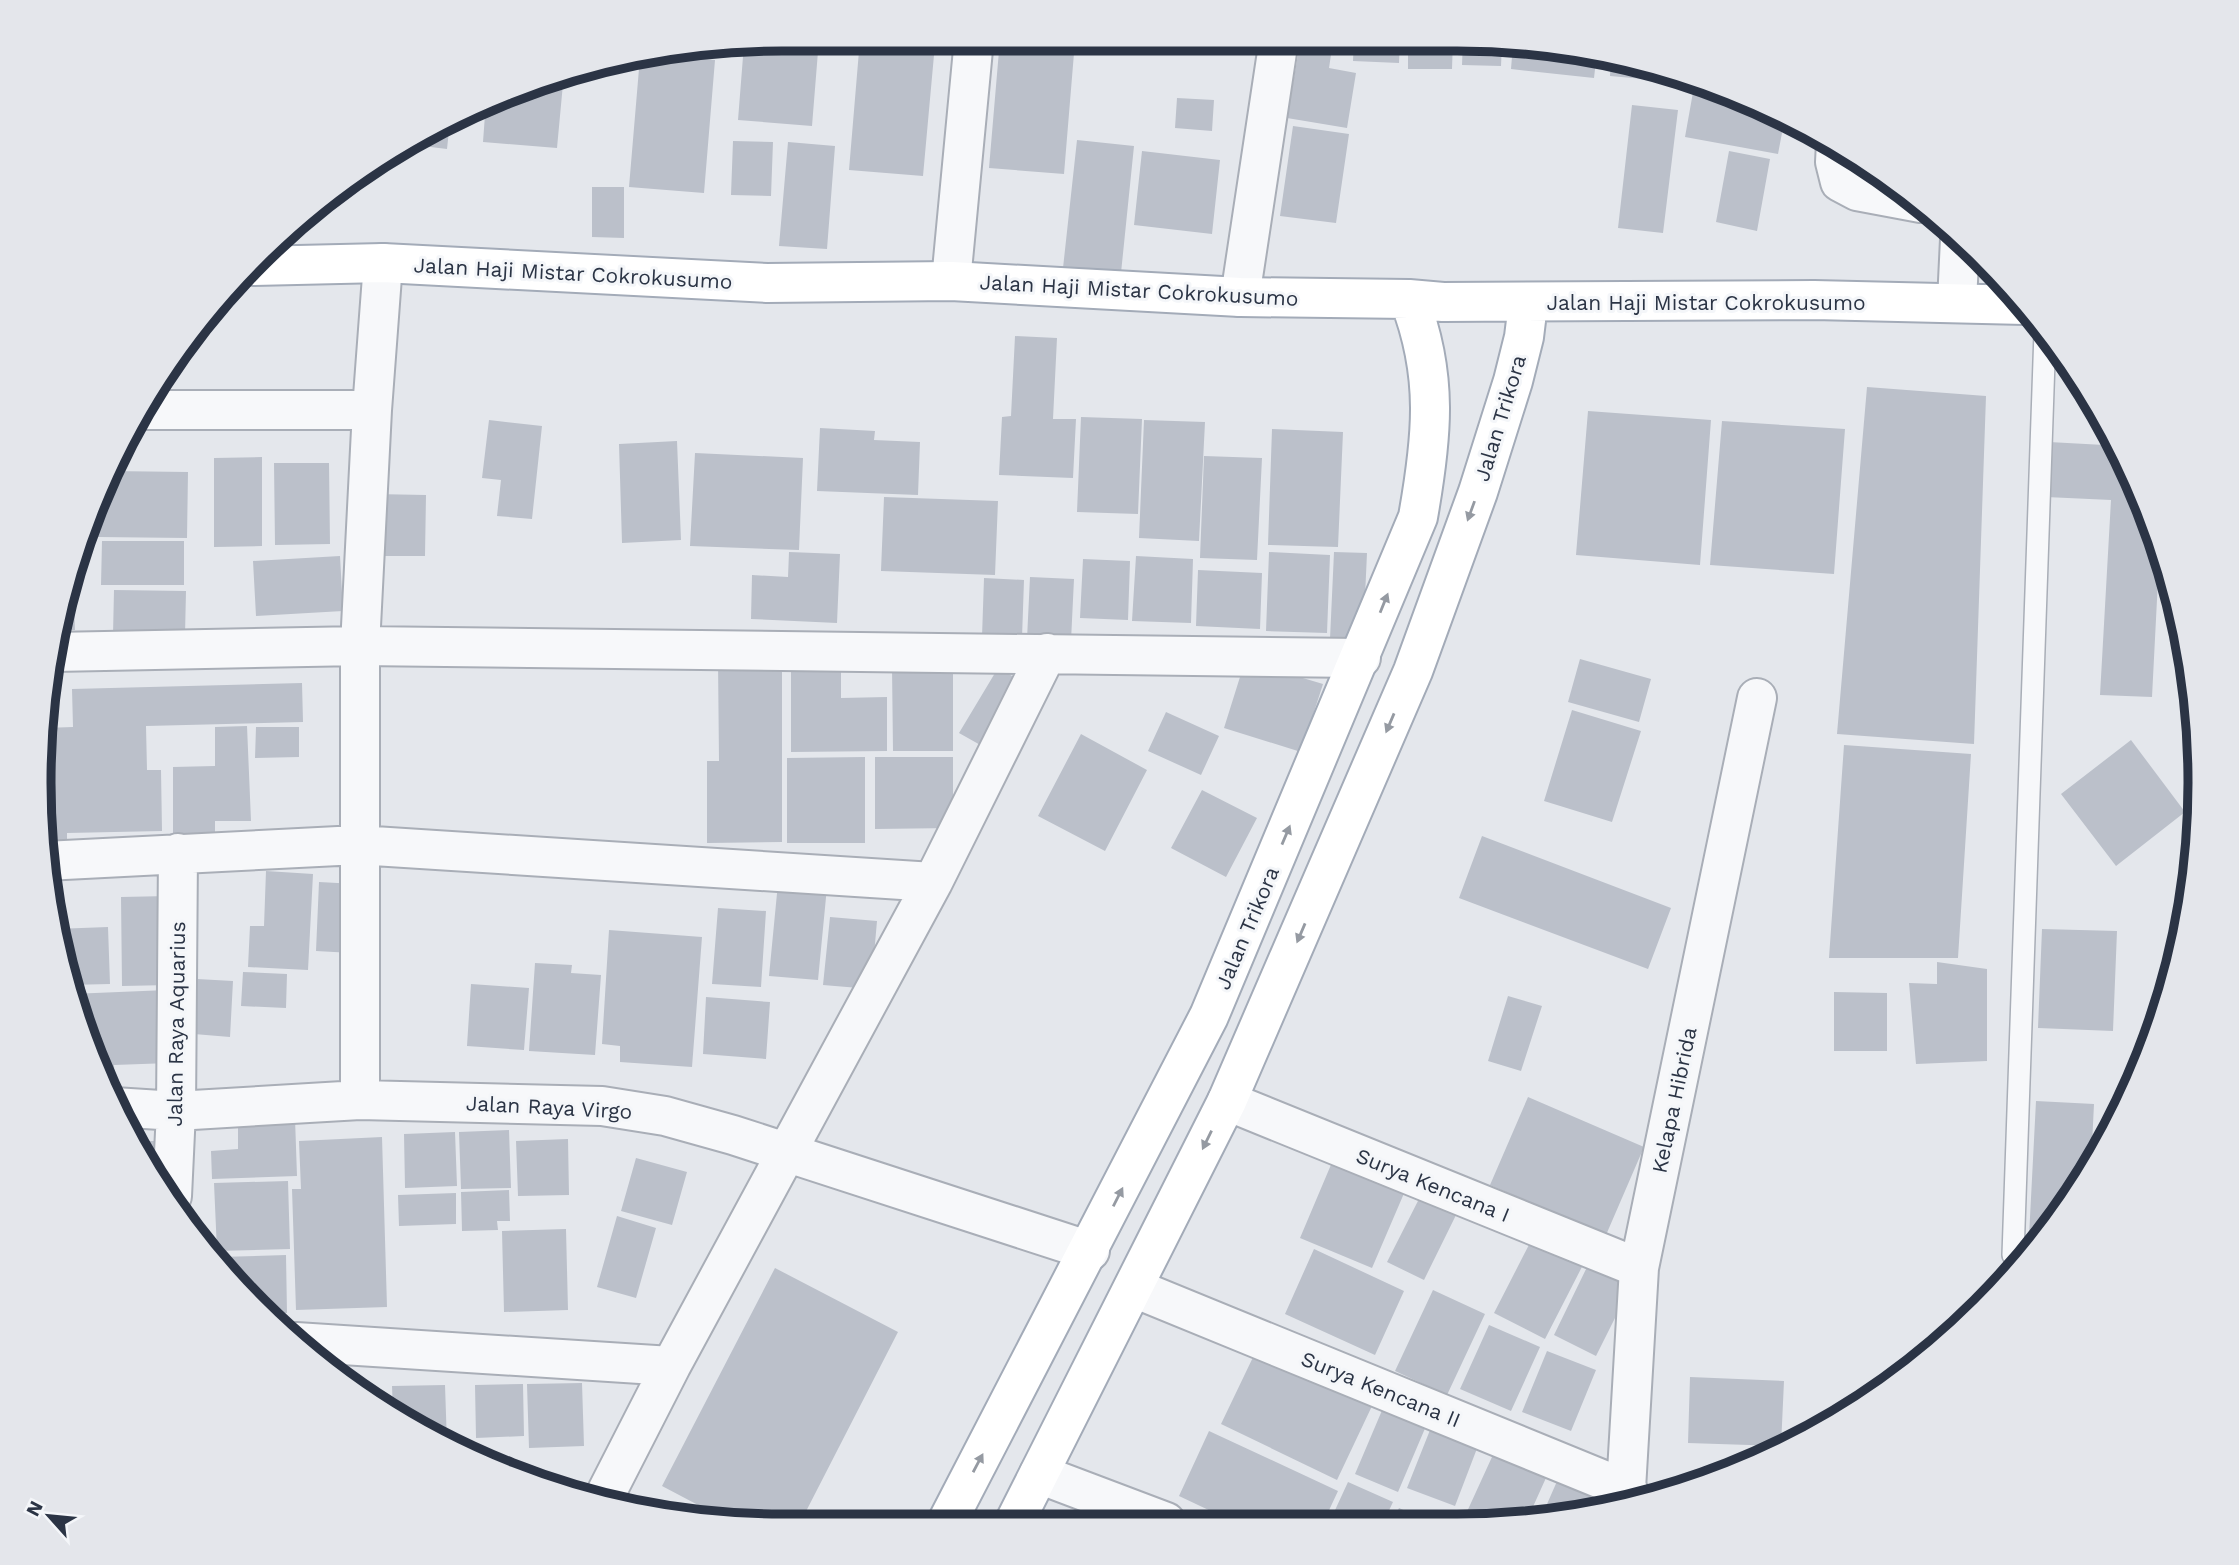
<svg xmlns="http://www.w3.org/2000/svg" width="2239" height="1565" font-family="'Work Sans',sans-serif">
	<rect width="100%" height="100%" fill="#e4e7ec"/>
	<path fill="#bbc0ca" d="M782 39H819L812 126 738 120 744 44Z
		M860 39 935 44 923 176 849 170Z
		M1000 39 1075 41 1064 174 989 168Z
		M1354 39H1400L1399 63 1353 61Z
		M1408 39H1453L1452 69H1408Z
		M1463 39 1502 43 1501 66 1462 65Z
		M1300 43 1332 48 1329 68 1356 73 1347 128 1287 118Z
		M1513 44 1597 52 1594 78 1511 69Z
		M656 55 715 60 704 193 629 187 640 57Z
		M1611 56 1645 66 1644 79 1610 76Z
		M564 73 557 148 483 142 486 101Z
		M1695 81 1741 95 1785 117 1778 154 1685 137Z
		M1177 98 1214 100 1212 131 1175 128Z
		M1632 105 1678 110 1663 233 1618 228Z
		M450 121 447 149 406 144Z
		M1293 126 1349 134 1336 223 1280 216Z
		M1077 140 1134 146 1121 273 1063 268Z
		M733 141 773 142 771 196 731 195Z
		M788 142 835 146 827 249 779 246Z
		M1142 151 1220 160 1212 234 1134 225Z
		M1729 151 1770 159 1757 231 1716 222Z
		M1850 153 1899 186 1847 180Z
		M592 187H624V238L592 237Z
		M1015 336 1057 338 1053 419H1076L1073 478 999 475 1002 417 1011 416Z
		M1867 387 1986 396 1974 744 1837 734Z
		M1588 411 1711 420 1700 565 1576 555Z
		M1081 417 1142 419 1138 514 1077 512Z
		M489 420 542 426 532 519 497 516 501 480 482 478Z
		M1144 420 1205 422 1199 541 1139 538Z
		M2105 420 2160 541 2152 697 2100 695 2111 500 2046 497 2049 442 2104 445Z
		M1722 421 1845 429 1834 574 1710 565Z
		M820 428 875 431 874 440 920 442 918 495 817 491Z
		M1272 429 1343 432 1338 547 1268 545Z
		M677 441 681 540 622 543 619 444Z
		M695 453 803 458 799 550 690 546Z
		M1204 456 1262 458 1257 560 1200 558Z
		M262 457V546L214 547V458Z
		M274 463H329L330 544 275 545Z
		M109 471 188 472 187 538 98 537 99 491Z
		M374 494 426 495 425 556H372Z
		M884 497 998 501 995 575 881 571Z
		M102 541H184V585H101Z
		M789 552 840 554 837 623 751 619 752 575 788 577Z
		M1269 552 1330 555 1327 633 1266 631Z
		M1334 552 1367 553 1363 640 1330 639Z
		M340 556 343 611 256 616 253 561Z
		M1136 556 1193 559 1191 623 1132 621Z
		M1083 559 1130 561 1128 620 1080 618Z
		M1198 570 1262 573 1260 629 1196 626Z
		M1030 577 1074 579 1071 641 1027 639Z
		M984 578 1024 580 1022 638 982 637Z
		M73 579 75 630 60 631Z
		M2170 585H2171L2179 622H2168Z
		M114 590 186 591 185 635H113Z
		M1580 659 1651 679 1639 722 1568 702Z
		M718 661H782V842L707 843V761H719Z
		M1245 661 1323 684 1301 752 1224 728Z
		M791 665H841V698L887 697V751L791 752Z
		M892 667H953V751H893Z
		M998 668 1030 686 991 751 959 733Z
		M302 683 303 722 146 726 147 770H161L162 831 67 833V841L45 842V728L73 727 72 689Z
		M1572 710 1641 731 1612 822 1544 801Z
		M1166 712 1219 736 1201 775 1148 751Z
		M247 726 251 821H215V834H173V767L215 766V727Z
		M256 727H299V757L255 758Z
		M1081 734 1147 770 1105 851 1038 816Z
		M2131 740 2185 812 2116 866 2061 794Z
		M1844 745 1971 754 1958 958H1829Z
		M865 757V843H787V758Z
		M875 757H953V828L875 829Z
		M1202 790 1257 818 1226 877 1171 848Z
		M1482 836 1671 908 1648 969 1459 898Z
		M266 871 313 874 308 970 248 967 250 926H264Z
		M319 882 356 884 352 953 316 951Z
		M778 883 827 887 818 980 769 976Z
		M169 896 170 985 122 986 121 897Z
		M718 908 766 911 761 987 712 984Z
		M830 917 877 921 871 989 823 985Z
		M108 927 110 984 68 985 55 929Z
		M2042 929 2117 931 2113 1031 2038 1028Z
		M609 930 702 937 692 1067 620 1062V1046L602 1044Z
		M1937 962 1987 969V1061L1916 1064 1909 983 1937 984Z
		M535 963 572 965 571 973 601 975 595 1055 529 1051Z
		M243 972 287 974 286 1008 241 1006Z
		M197 979 233 981 230 1037 194 1034Z
		M471 984 529 988 524 1050 467 1046Z
		M167 990 170 1063 114 1065 115 1082H104L71 994Z
		M1834 992 1887 993V1051H1834Z
		M1508 996 1542 1006 1521 1071 1488 1061Z
		M706 997 770 1002 766 1059 703 1054Z
		M1528 1097 1644 1147 1606 1235 1490 1185Z
		M2036 1101 2094 1104 2091 1165 2047 1235 2028 1256Z
		M295 1118 297 1176 212 1179 211 1151 238 1149V1120Z
		M509 1130 511 1188 461 1189 459 1132Z
		M455 1132 457 1186 405 1188 404 1134Z
		M382 1137 387 1307 296 1310 292 1189H301L299 1141Z
		M568 1139 569 1195 518 1196 516 1141Z
		M135 1141H156L155 1171Z
		M636 1158 687 1172 672 1225 621 1211Z
		M1333 1160 1405 1191 1372 1268 1300 1238Z
		M288 1181 290 1249 217 1251 214 1183Z
		M509 1190 510 1221H497L498 1230 462 1231 461 1192Z
		M456 1193V1224L399 1226 398 1195Z
		M1421 1195 1457 1213 1424 1280 1387 1262Z
		M617 1216 656 1228 636 1298 597 1287Z
		M566 1229 568 1310 504 1312 502 1231Z
		M1535 1233 1586 1259 1545 1339 1494 1313Z
		M1314 1249 1404 1291 1375 1355 1285 1314Z
		M286 1255 287 1313H266L219 1267V1257Z
		M1588 1265 1631 1286 1596 1356 1554 1335Z
		M775 1268 898 1332 799 1525H736L662 1486Z
		M1433 1290 1485 1314 1447 1395 1395 1371Z
		M1489 1325 1540 1347 1511 1411 1460 1389Z
		M1256 1351 1372 1406 1337 1480 1221 1424Z
		M1547 1351 1596 1370 1571 1431 1522 1412Z
		M1690 1377 1784 1381 1781 1446 1688 1443Z
		M582 1383 584 1446 529 1448 527 1384Z
		M523 1384 524 1436 476 1438 475 1385Z
		M445 1385 447 1444 393 1412 392 1386Z
		M1386 1401 1429 1419 1398 1492 1355 1474Z
		M1434 1420 1481 1438 1455 1506 1407 1488Z
		M1209 1431 1338 1491 1324 1521 1234 1522 1179 1496Z
		M1497 1446 1550 1469 1527 1520 1475 1521 1465 1516Z
		M1558 1479 1614 1503 1612 1509 1540 1520Z
		M1348 1482 1393 1502 1384 1521H1330Z
		M1399 1508 1427 1521H1393Z"/>
	<g fill="none" stroke-linecap="round" stroke-linejoin="round">
		<defs>
			<path id="lane" d="M2013 1255 2045 332"/>
			<path id="street" d="M1836 143 1835 162 1840 182 1857 191 1921 203
				M951 281 974 39
				M1240 297 1279 39
				M1957 302 1960 239
				M142 410H372
				M54 652 360 646 1361 658
				M45 861 358 845 933 882
				M360 1100V646L372 410 383 263
				M1227 1101 1639 1268
				M114 1107 176 1111 360 1100 602 1106 665 1116 733 1135 1090 1251
				M172 1196 176 1111 178 853
				M1134 1288 1628 1490
				M296 1342 671 1366
				M1039 1474 1166 1522
				M601 1503 671 1366 933 882 1047 653
				M1625 1506 1639 1268 1757 698"/>
			<path id="primary" d="M253 266 383 263 767 283 951 281 1240 297 1409 299 1443 302 1814 300 2025 305
				M1014 1523 1227 1101 1413 671 1478 492 1513 381 1524 337 1528 304
				M946 1524 1209 1016 1418 517C1432 438 1439 376 1409 299"/>
		</defs>
		<use href="#lane" stroke="#a9aeb7" stroke-width="24"/>
		<use href="#street" stroke="#a9aeb7" stroke-width="42"/>
		<use href="#primary" stroke="#a3abb8" stroke-width="42"/>
		<use href="#lane" stroke="#f7f8fa" stroke-width="21"/>
		<use href="#street" stroke="#f7f8fa" stroke-width="38"/>
		<use href="#primary" stroke="#fff" stroke-width="38"/>
	</g>
	<defs><path id="oneway-solid" d="M-6-.8H1V-3.2L6.5 0L1 3.2V.8H-6Z" transform="scale(1.75)"/></defs>
	<g fill="#959aa2">
		<use href="#oneway-solid" transform="translate(1471 511) rotate(110)"/>
		<use href="#oneway-solid" transform="translate(1384 603) rotate(-68)"/>
		<use href="#oneway-solid" transform="translate(1390 723) rotate(113)"/>
		<use href="#oneway-solid" transform="translate(1286 835) rotate(-67)"/>
		<use href="#oneway-solid" transform="translate(1301 933) rotate(113)"/>
		<use href="#oneway-solid" transform="translate(1207 1140) rotate(116)"/>
		<use href="#oneway-solid" transform="translate(1118 1197) rotate(-63)"/>
		<use href="#oneway-solid" transform="translate(978 1463) rotate(-62)"/>
	</g>
	<g text-anchor="middle" dominant-baseline="central" stroke-width="6" stroke-linejoin="round" paint-order="stroke">
		<g font-size="21" fill="#2b3445" stroke="#f4f6f9">
			<text transform="translate(573 273) rotate(3)">Jalan Haji Mistar Cokrokusumo</text>
			<text transform="translate(1139 290) rotate(3)">Jalan Haji Mistar Cokrokusumo</text>
			<text x="1706" y="302">Jalan Haji Mistar Cokrokusumo</text>
			<text transform="translate(1500 418) rotate(-73)">Jalan Trikora</text>
			<text transform="translate(1247 928) rotate(-67)">Jalan Trikora</text>
			<text transform="translate(176 1024) rotate(-89)">Jalan Raya Aquarius</text>
			<text transform="translate(1674 1100) rotate(-78)">Kelapa Hibrida</text>
			<text transform="translate(549 1107) rotate(3)">Jalan Raya Virgo</text>
			<text transform="translate(1433 1185) rotate(22)">Surya Kencana I</text>
			<text transform="translate(1381 1389) rotate(22)">Surya Kencana II</text>
		</g>
	</g>
	<path d="M0 0H2239V1565H0ZM782 51H1457A731 731 0 0 1 2188 782V783A731 731 0 0 1 1457 1514H782A731 731 0 0 1 51 783V782A731 731 0 0 1 782 51Z" fill="#e4e6eb" fill-rule="evenodd"/>
	<path fill="none" stroke="#2b3445" stroke-width="9" d="M782 51H1457A731 731 0 0 1 2188 782V783A731 731 0 0 1 1457 1514H782A731 731 0 0 1 51 783V782A731 731 0 0 1 782 51Z"/>
	<g transform="translate(49 1516) rotate(297)" stroke="#f4f6f9" stroke-width="5" paint-order="stroke">
	<path d="M0-5L12 26L0 18L-12 26Z" fill="#2b3445"/>
	<text y="-10" font-size="19" font-weight="bold" text-anchor="middle" fill="#2b3445">N</text>
	</g>
</svg>
